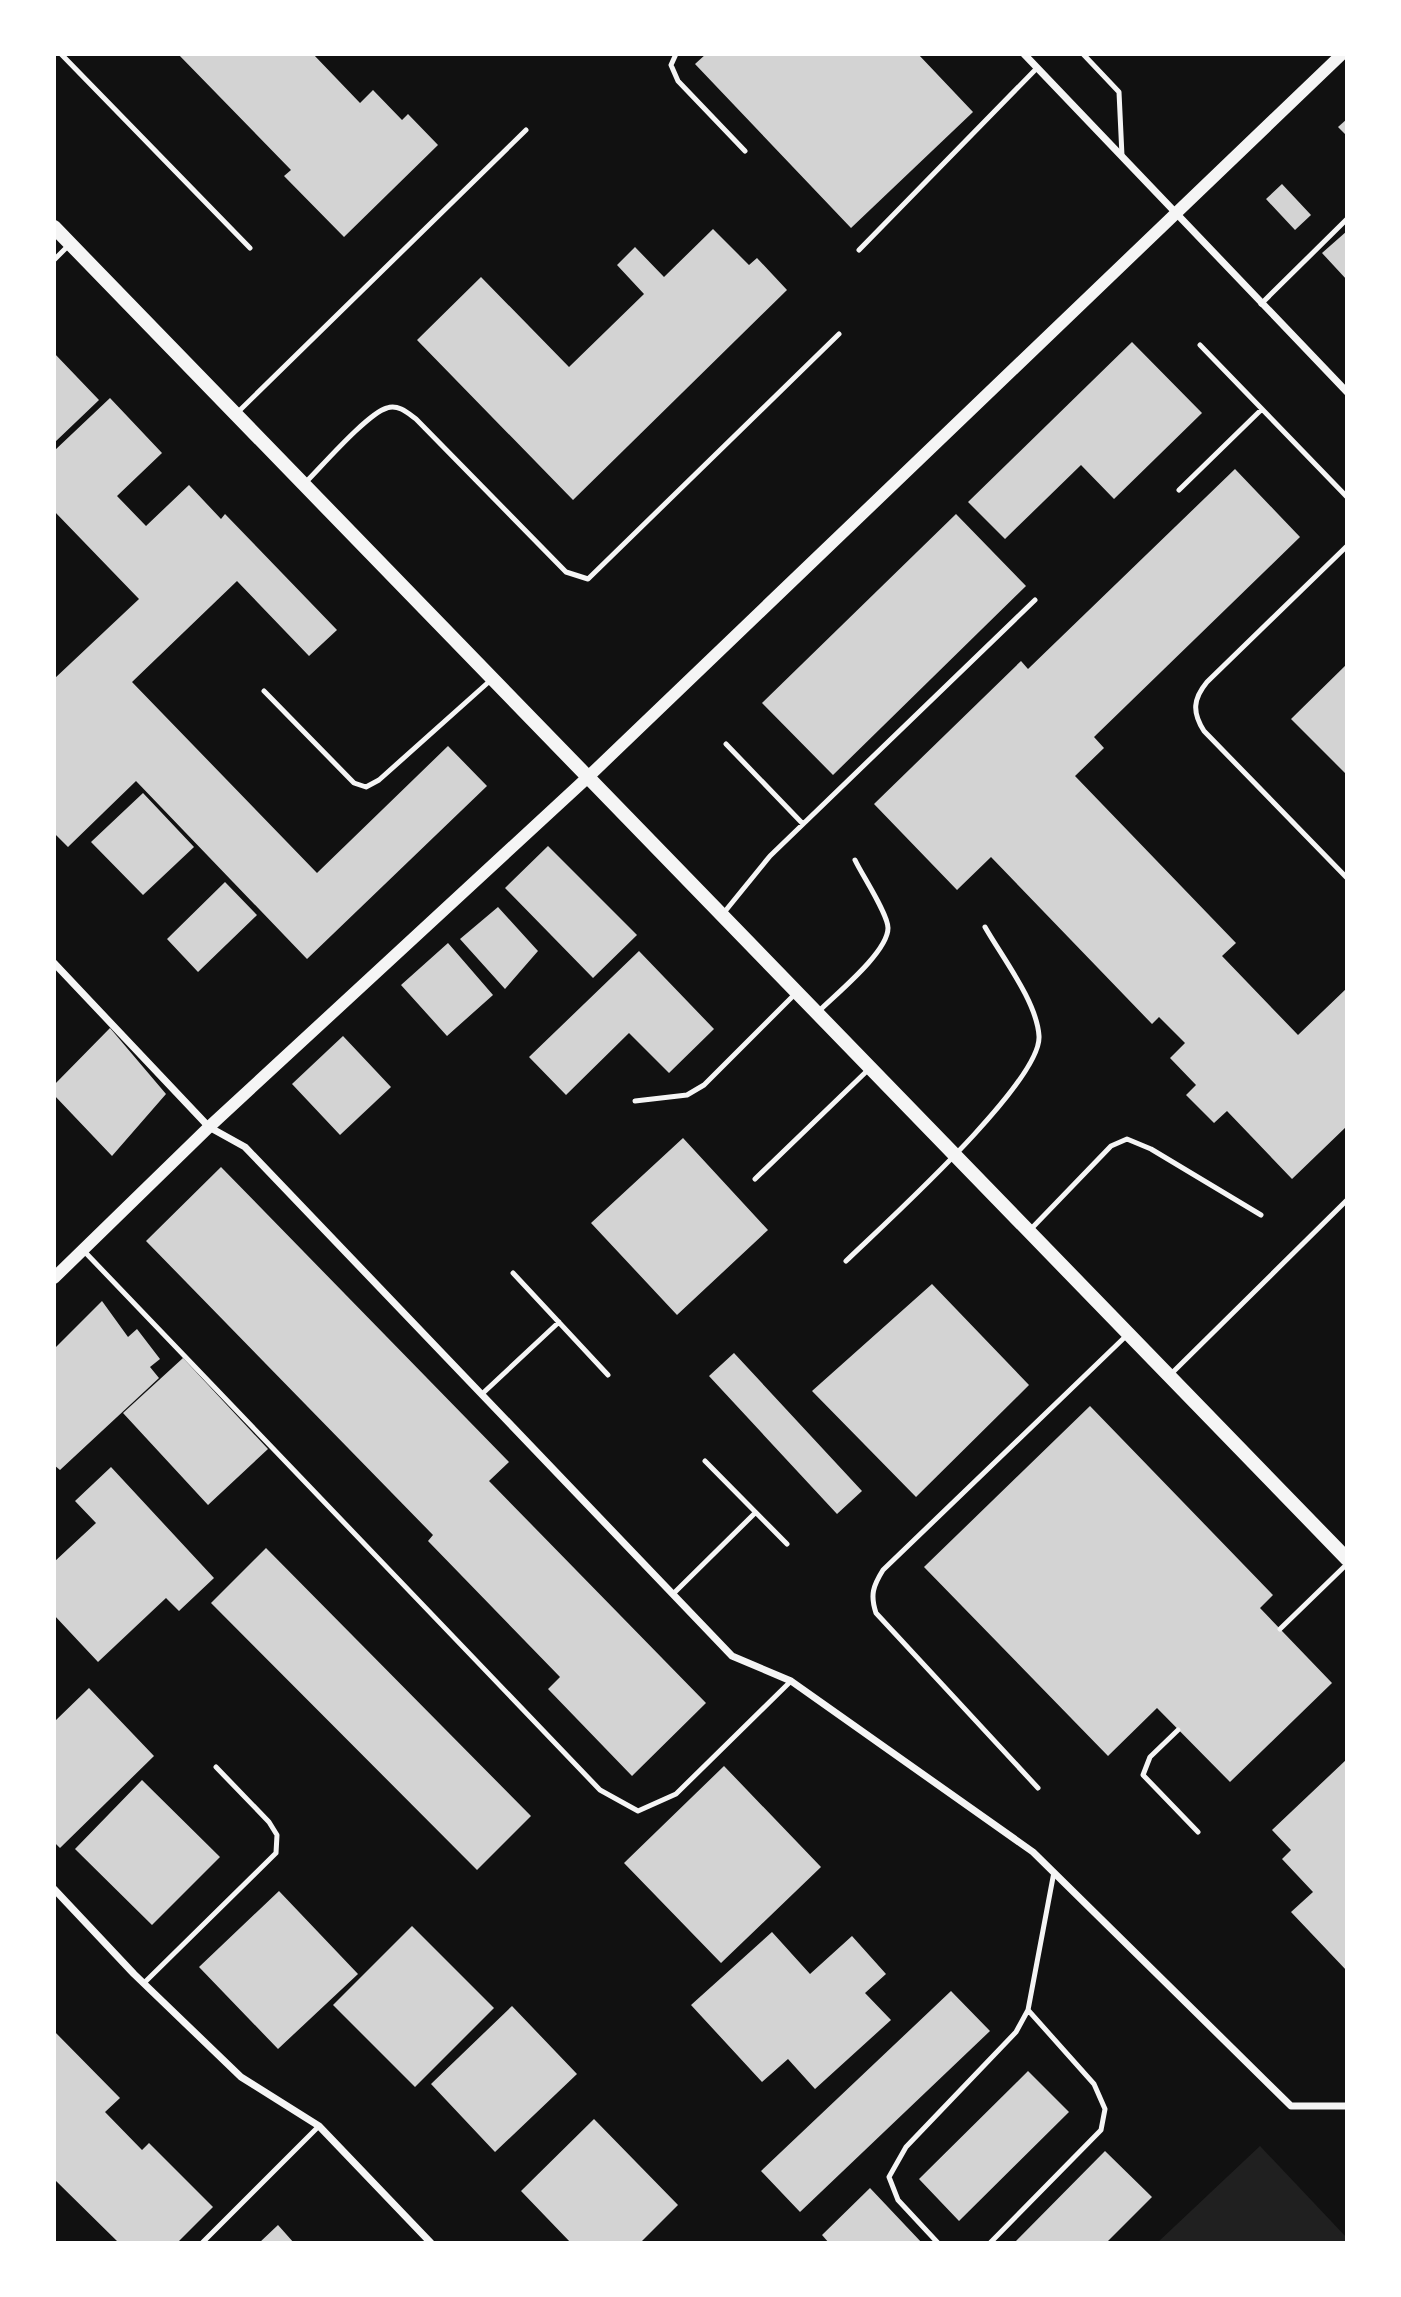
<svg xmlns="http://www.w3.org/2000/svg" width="1401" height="2297" font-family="'IBM Plex Serif',serif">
	<rect width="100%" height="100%" fill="#111"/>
	<path fill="#202020" d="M1260 2146 1347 2238V2243H1157Z"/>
	<path fill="#d3d3d3" d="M178 54H313L360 103 373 90 402 120 408 114 438 145 344 237 284 176 291 170Z
		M706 54H918L973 112 851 228 695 64Z
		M1347 119V136L1338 127Z
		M1282 184 1311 215 1295 230 1266 199Z
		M713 229 749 265 757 258 787 290 573 500 417 340 481 277 569 367 644 294 617 265 635 247 664 277Z
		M1347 231V280L1322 253Z
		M1132 342 1202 413 1114 499 1081 465 1005 539 968 502Z
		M54 353 99 400 54 443Z
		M110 398 162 453 117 496 146 526 189 485 221 519 225 514 337 630 309 656 237 581 132 682 317 873 448 746 487 786 307 959 136 781 68 847 54 833V679L139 599 54 511V451Z
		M1235 469 1300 537 1094 737 1104 748 1075 776 1236 943 1222 956 1298 1035 1347 988V1126L1292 1179 1227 1111 1214 1123 1186 1095 1196 1085 1170 1058 1185 1043 1159 1017 1152 1024 991 857 957 890 874 804 1021 661 1028 669Z
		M956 514 1026 586 833 775 762 703Z
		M1347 664V775L1291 719Z
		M143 793 194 847 143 895 91 842Z
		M548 846 637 935 593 978 505 888Z
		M225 882 257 915 198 972 167 939Z
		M498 907 538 951 505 989 460 939Z
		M448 943 493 995 447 1036 401 985Z
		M639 951 714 1029 669 1073 629 1033 566 1095 529 1057Z
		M110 1028 166 1094 112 1156 54 1095V1085Z
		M343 1036 391 1087 340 1135 292 1084Z
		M683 1138 768 1230 677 1315 591 1223Z
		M221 1167 509 1462 489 1481 706 1703 632 1776 548 1689 560 1677 428 1541 433 1535 146 1241Z
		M932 1284 1029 1385 916 1497 812 1391Z
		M102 1301 128 1337 137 1329 160 1359 150 1367 159 1378 60 1470 54 1465V1349Z
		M734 1353 862 1491 837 1514 709 1376Z
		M183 1358 268 1449 208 1505 123 1413Z
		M1090 1406 1273 1595 1260 1608 1332 1683 1230 1782 1157 1708 1108 1756 924 1567Z
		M111 1467 214 1578 179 1611 166 1598 98 1662 54 1615V1562L96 1523 75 1501Z
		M266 1548 531 1816 477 1870 211 1603Z
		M89 1688 154 1756 60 1848 54 1842V1722Z
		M1347 1759V1971L1291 1912 1313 1892 1282 1859 1291 1850 1272 1830Z
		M724 1766 821 1867 721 1963 624 1863Z
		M142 1780 220 1857 152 1925 75 1849Z
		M279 1891 358 1974 278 2049 199 1967Z
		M412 1926 494 2008 415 2087 333 2005Z
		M772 1932 810 1974 852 1936 886 1974 865 1993 891 2020 815 2089 788 2059 762 2082 691 2005Z
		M951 1991 990 2031 800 2212 761 2171Z
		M512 2006 577 2074 495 2152 431 2084Z
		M54 2031 120 2098 105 2112 142 2150 149 2143 213 2207 177 2243H119L54 2179Z
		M1028 2071 1069 2112 959 2221 919 2179Z
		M594 2119 678 2205 640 2243H571L521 2191Z
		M1105 2151 1152 2197 1106 2243H1014Z
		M870 2188 922 2243H829L822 2235Z
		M278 2225 294 2243H259Z"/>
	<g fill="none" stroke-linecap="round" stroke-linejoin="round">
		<path stroke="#f5f5f5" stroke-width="5" d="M61 54 250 248
			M676 54 671 65 678 81 745 151
			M1083 54 1119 92 1122 156
			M859 250 1037 68
			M54 260 70 244
			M1261 304 1347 219
			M1200 345 1347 497
			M238 412 526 130
			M306 482C322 466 368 413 387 408 398 404 408 413 416 419L566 572 588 579 839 334
			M1179 490 1262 409
			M1347 546 1207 682C1193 699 1192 712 1204 731L1347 878
			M264 691 354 783 366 787 379 780 492 679
			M726 744 803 824
			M722 915 770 856 1035 600
			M819 1011C836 994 888 952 888 928 888 914 862 875 855 860
			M635 1101 687 1095 704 1085 797 992
			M755 1179 870 1068
			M1031 1229 1111 1146 1127 1139 1151 1149 1261 1215
			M83 1250 600 1790 638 1811 676 1794 791 1681
			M846 1261C883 1225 1042 1082 1039 1036 1037 1002 1002 957 985 927
			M513 1273 608 1375
			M1171 1374 1347 1200
			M482 1394 559 1322
			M705 1461 787 1544
			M673 1594 755 1513
			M1280 1629 1347 1564
			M1178 1730 1150 1757 1143 1775 1198 1832
			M1038 1788 876 1613C870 1595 873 1586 883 1570L1126 1336
			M144 1983 276 1853 277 1835 269 1822 216 1767
			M202 2243 319 2126
			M938 2243 898 2200 889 2177 906 2147 1016 2032 1028 2010 1054 1872
			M990 2243 1101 2130 1105 2109 1094 2084 1028 2010"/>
		<path stroke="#f5f5f5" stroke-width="7" d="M1024 54 1347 392
			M54 963 209 1127 245 1147 732 1656 791 1681 1033 1852 1291 2106H1347
			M54 1889 134 1974 241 2077 319 2126 431 2243"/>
		<path stroke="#f5f5f5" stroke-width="12" d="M54 1278 209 1127 588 777 1342 54"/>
		<path stroke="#f5f5f5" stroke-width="14" d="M54 227 1347 1559"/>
	</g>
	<rect width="1401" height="2297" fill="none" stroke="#ffffff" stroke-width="112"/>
</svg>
